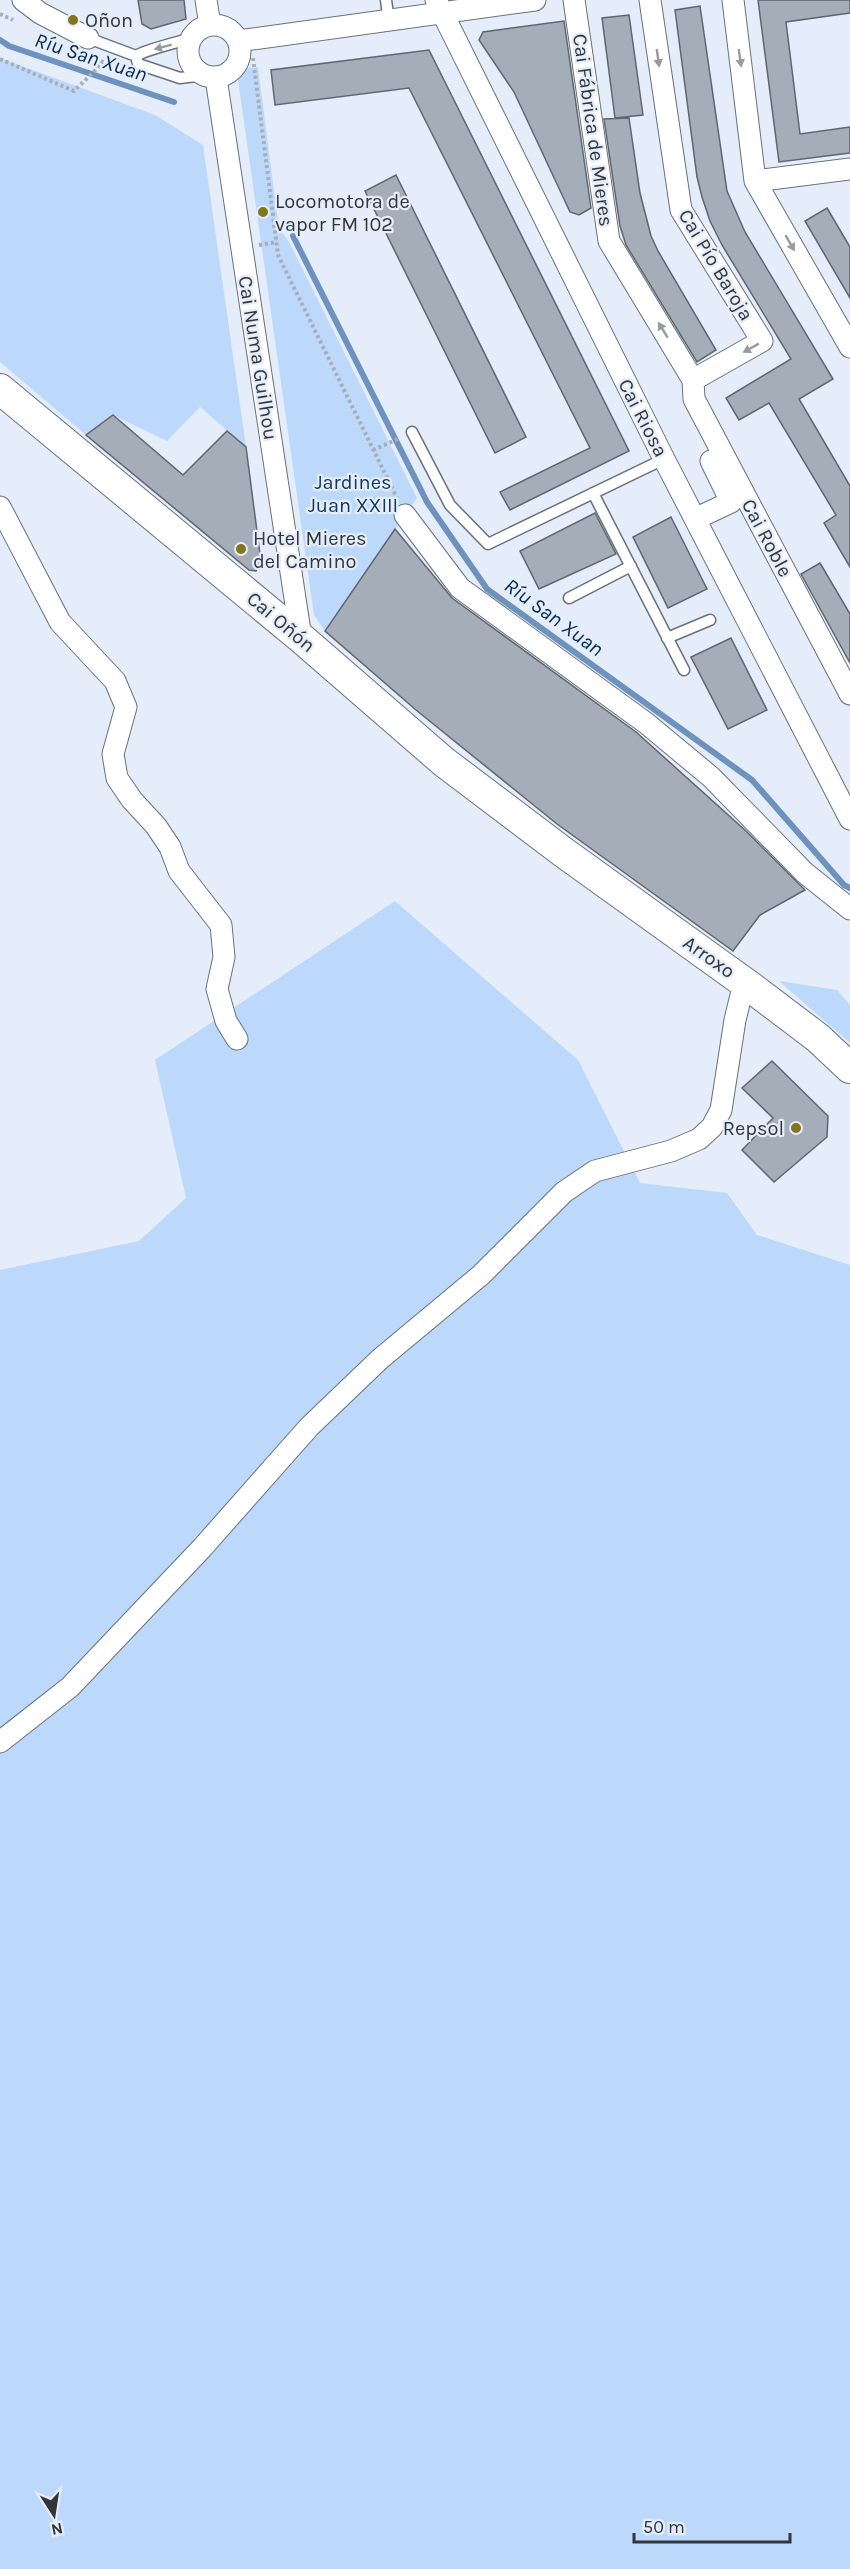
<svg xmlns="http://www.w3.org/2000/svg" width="850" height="2569" font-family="Karla,sans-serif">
	<rect width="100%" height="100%" fill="#e4edf9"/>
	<path fill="#bcd9fb" d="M0 58 155 115 203 145 246 447 200 407 167 441 113 415 86 435 0 362Z
		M258 67 279 229 288 240 417 498 325 631 314 615 238 80 245 68Z
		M395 901 578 1060 640 1183 727 1193 757 1235 850 1265V2569H0V1270L139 1241 186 1198 155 1060Z
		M779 981 837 990 850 1005V1043Z"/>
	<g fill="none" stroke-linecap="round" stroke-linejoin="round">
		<path stroke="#6d92bd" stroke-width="6" d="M0 40 9 46 174 102
			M293 236 427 502 487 589 752 780 844 885 850 888"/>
	</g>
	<path fill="#a5adb8" stroke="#5e6670" stroke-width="1.5" d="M138 0H184L186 19 151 29 142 24Z
		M758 0H850V13L786 22 800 134 850 127V153L779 162Z
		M700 6 727 191 745 232 833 379 799 399 850 486V567L824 523 836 515 769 403 739 420 726 398 791 359 722 245 710 221 702 197 697 177 675 10Z
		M629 15 643 115 615 118 602 18Z
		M564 21 591 208 579 215 570 212 514 92 479 40 483 32Z
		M429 50 629 451 510 510 500 492 590 448 409 88 275 105 271 70Z
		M629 118 640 193 651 236 658 251 716 350 697 362 626 245 620 226 604 119Z
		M396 175 526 437 495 453 365 191Z
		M827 208 850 247V298L805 221Z
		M113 415 183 475 227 431 246 447 261 562 256 571 249 570 86 435Z
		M595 513 616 554 539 589 520 551Z
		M671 517 707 589 668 608 633 537Z
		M395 529 452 598 636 732 746 831 805 890 760 915 733 951 557 824 416 710 325 631Z
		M820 563 850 614V663L801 574Z
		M731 638 767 710 728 729 691 657Z
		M772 1061 828 1116 827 1137 774 1182 742 1150 773 1118 742 1088Z"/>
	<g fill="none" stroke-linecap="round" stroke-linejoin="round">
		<defs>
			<path id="lane" d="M386 0 389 22
				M88 38 136 56
				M136 56 138 64 180 78 204 75
				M136 56C144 50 179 42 192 38
				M412 432 450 505 488 544 664 459
				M593 493 684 670
				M569 598 631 566
				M667 638 710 620"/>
			<path id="street" d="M23 0 40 13 88 38
				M206 0 210 25
				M436 0 664 459 850 819
				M574 0 609 241 693 380 694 399 850 694
				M650 0 681 210 762 341 693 380
				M733 0 755 181 850 347
				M188 51a26 26 0 1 1 52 0a26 26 0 1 1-52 0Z
				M238 41 535 0
				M216 78 301 638
				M755 181 850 169
				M0 507 60 622 115 681 126 707 113 754 117 778 132 800 156 826 170 847 179 871 221 925 224 957 217 989 226 1021 237 1039
				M405 515 460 588 646 723 711 777 805 873 850 909
				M695 519 731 502 711 461
				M0 1742 70 1687 202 1548 309 1427 380 1359 481 1275 564 1192 595 1171 671 1151 699 1139 712 1127 721 1110 735 1020 744 983"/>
			<path id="secondary" d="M0 389 301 638 444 762 563 852 752 988 818 1038 850 1068"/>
		</defs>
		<use href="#lane" stroke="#69717b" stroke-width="13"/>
		<use href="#street" stroke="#69717b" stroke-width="23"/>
		<use href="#secondary" stroke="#69717b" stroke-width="32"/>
		<path stroke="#a7aeb7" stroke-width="4" stroke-dasharray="3 3" stroke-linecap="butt" d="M0 14 13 20
			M253 58 278 255 397 498
			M0 59 74 91 103 63
			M95 59 111 65
			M259 245 277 242
			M373 450 400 438"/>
		<use href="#lane" stroke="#fff" stroke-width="10"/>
		<use href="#street" stroke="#fff" stroke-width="21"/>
		<use href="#secondary" stroke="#fff" stroke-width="30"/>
	</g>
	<defs><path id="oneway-solid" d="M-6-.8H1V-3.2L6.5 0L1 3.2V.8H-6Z" transform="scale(1.5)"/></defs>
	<g fill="#989a9c">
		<use href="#oneway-solid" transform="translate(163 47) rotate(165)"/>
		<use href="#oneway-solid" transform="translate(658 58) rotate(82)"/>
		<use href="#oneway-solid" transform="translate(740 58) rotate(82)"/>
		<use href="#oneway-solid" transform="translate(790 243) rotate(60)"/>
		<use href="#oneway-solid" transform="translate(663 330) rotate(-121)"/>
		<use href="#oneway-solid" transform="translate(751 348) rotate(151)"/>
	</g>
	<g fill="#80761a" stroke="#e4edf9" stroke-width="2">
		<circle cx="73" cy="20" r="6"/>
		<circle cx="263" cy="212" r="6"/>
		<circle cx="241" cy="549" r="6"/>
		<circle cx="796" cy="1128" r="6"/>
	</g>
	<g text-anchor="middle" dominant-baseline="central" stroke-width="4.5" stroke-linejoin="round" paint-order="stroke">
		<g font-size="20" fill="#32363a" stroke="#e4edf9" text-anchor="start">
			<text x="85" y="20">Oñon</text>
			<text x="275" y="201">Locomotora de<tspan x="275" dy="23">vapor FM 102</tspan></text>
			<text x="253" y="538">Hotel Mieres<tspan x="253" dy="23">del Camino</tspan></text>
			<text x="784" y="1128" text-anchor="end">Repsol</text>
		</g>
		<g font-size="20" fill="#32363a" stroke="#e4edf9">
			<text transform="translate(593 130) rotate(82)">Cai Fábrica de Mieres</text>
			<text transform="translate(716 265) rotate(59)">Cai Pío Baroja</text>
			<text transform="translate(258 358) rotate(81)">Cai Numa Guilhou</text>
			<text transform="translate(643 418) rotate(63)">Cai Riosa</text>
			<text transform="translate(767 538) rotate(62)">Cai Roble</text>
			<text transform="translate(281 622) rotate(40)">Cai Oñón</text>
			<text transform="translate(709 957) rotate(35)">Arroxo</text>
		</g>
		<g font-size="20" fill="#0e355f" stroke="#e4edf9">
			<text x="353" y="482">Jardines<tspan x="353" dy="23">Juan XXIII</tspan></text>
		</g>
		<g font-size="21" font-style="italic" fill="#022a53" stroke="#e4edf9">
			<text transform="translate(91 57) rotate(18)">Ríu San Xuan</text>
			<text transform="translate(554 617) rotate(36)">Ríu San Xuan</text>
		</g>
	</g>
	<g transform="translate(54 2515) rotate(168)" stroke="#e4edf9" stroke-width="4.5" paint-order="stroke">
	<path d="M0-4.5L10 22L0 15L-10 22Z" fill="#32363a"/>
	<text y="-9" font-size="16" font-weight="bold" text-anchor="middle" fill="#32363a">N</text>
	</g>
	<path d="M634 2533v9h156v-9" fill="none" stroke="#32363a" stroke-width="3"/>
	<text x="643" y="2533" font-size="18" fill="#32363a" stroke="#e4edf9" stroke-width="4.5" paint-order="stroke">50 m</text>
</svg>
